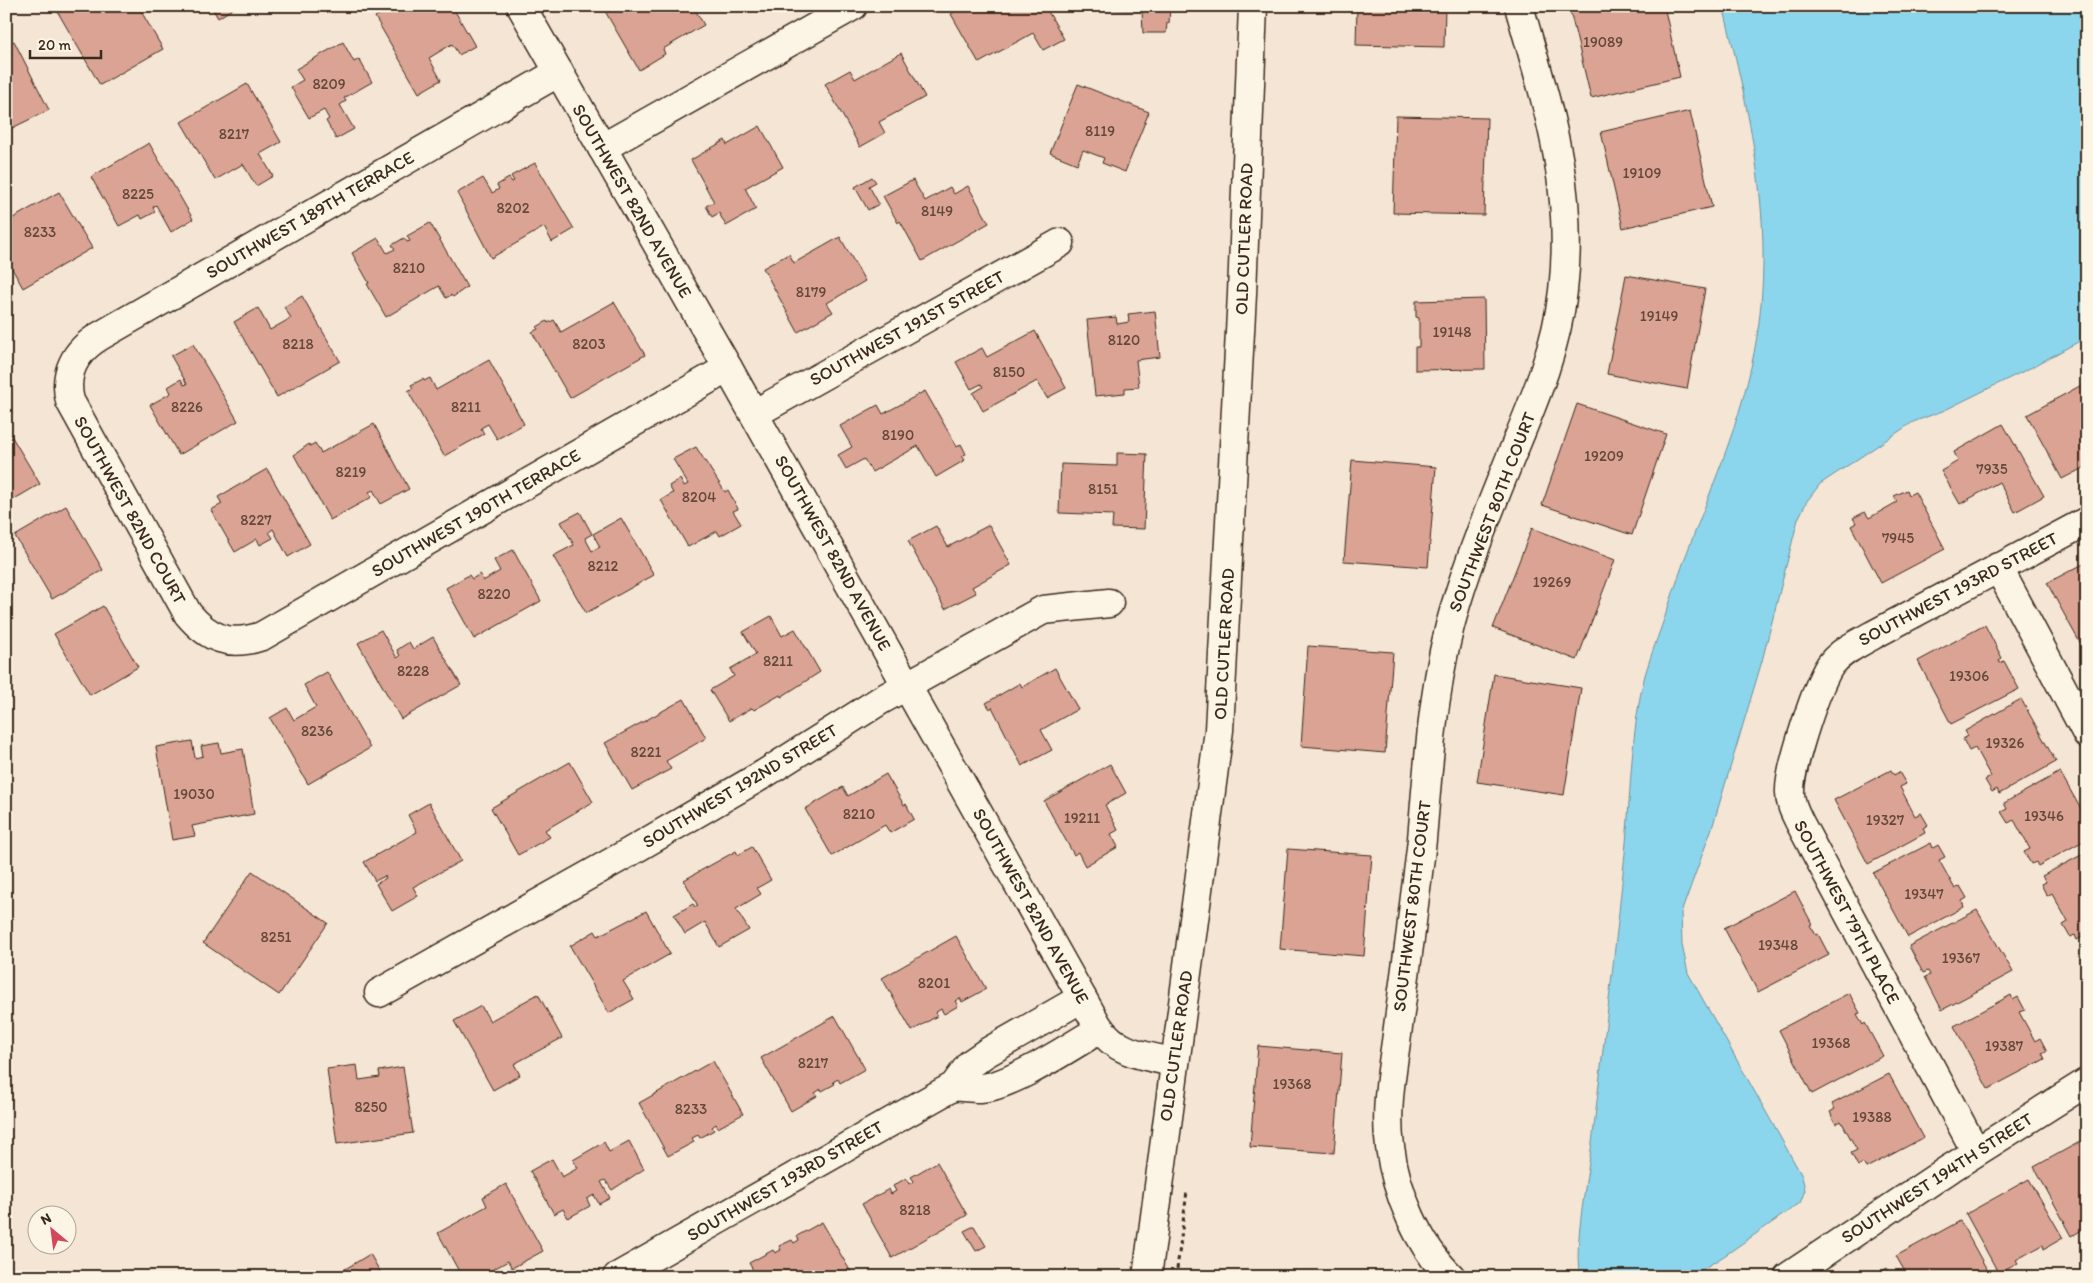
<svg xmlns="http://www.w3.org/2000/svg" width="2093" height="1283" font-family="Itim,sans-serif">
	<rect width="100%" height="100%" fill="#f5e5d5"/>
	<filter id="ink" filterUnits="userSpaceOnUse"><feTurbulence type="fractalNoise" baseFrequency=".02" numOctaves="2"/><feDisplacementMap in="SourceGraphic" scale="10" xChannelSelector="R" yChannelSelector="G"/><feConvolveMatrix kernelMatrix="1 2 1 2 8 2 1 2 1" color-interpolation-filters="sRGB"/></filter>
	<g filter="url(#ink)">
		<path fill="#8cd6ed" stroke="#6c919a" d="M1723 6H2087V337L2036 365 1945 410 1913 422 1820 484 1807 501 1798 519 1762 661 1713 825 1681 913 1682 945 1688 973 1802 1176 1805 1190 1800 1203 1724 1256 1690 1277H1581C1571 1256 1590 1163 1593 1135 1604 1038 1617 941 1626 843 1631 788 1631 729 1645 675 1650 658 1656 642 1662 625 1670 603 1677 580 1685 558 1714 481 1749 404 1759 322 1773 214 1749 110 1723 6Z"/>
		<path fill="#daa393" stroke="#3b2a1e" d="M60 6H138L163 49 100 85 56 9Z
			M211 6H237L218 18Z
			M393 6H452L475 46 459 55 452 44 429 58 441 80 419 93 375 17Z
			M602 6H693L704 25 663 49 665 54 639 70Z
			M964 6H982L983 8 986 6H1045L1064 39 1043 50 1033 33 979 63 951 14Z
			M1088 6H1170L1169 23H1167L1166 33H1143L1142 11 1087 9Z
			M1357 6H1445L1444 47 1356 45Z
			M1569 6H1664L1680 77 1591 98Z
			M14 41 49 110 6 131V45Z
			M343 42 354 62 359 59 372 82 344 98 346 101 340 105 354 129 336 139 326 121 329 119 324 110 309 118 291 87 303 80 296 69Z
			M901 53 925 97 879 122 885 133 860 147 825 84 850 70 855 79Z
			M247 84 281 142 260 154 273 176 256 186 243 164 215 180 181 122Z
			M1078 84 1149 112 1125 172 1102 163 1104 158 1083 150 1077 164 1050 153Z
			M1690 111 1712 207 1623 228 1601 132Z
			M1396 116 1487 118 1484 215 1393 213Z
			M760 126 783 167 745 188 756 209 726 226 719 213 712 217 706 206 714 202 691 160 725 140 727 145Z
			M149 143 193 219 171 232 156 205 153 207 155 212 142 219 140 215 119 226 91 177Z
			M535 163 574 229 552 242 544 227 491 258 457 193 483 178 492 193 499 189 497 185 509 178 512 182 514 181 511 176Z
			M872 177 876 182 869 186 879 204 868 210 855 187Z
			M913 180 925 201 950 187 954 194 968 186 989 223 922 261 900 221 898 223 883 196Z
			M59 192 92 248 23 288 6 258V222Z
			M430 223 467 287 453 297 451 295 446 298 439 286 386 317 367 284 369 283 352 253 378 238 387 253 395 249 392 245 404 238 407 242 410 241 407 236Z
			M840 237 865 281 827 303 833 312 798 332 763 268 789 254 794 263Z
			M1626 275 1705 289 1687 389 1607 374Z
			M302 296 340 361 277 397 234 322 258 308 270 330 291 318 284 307Z
			M1484 299 1485 369 1415 370V347H1419V318L1416 317V301Z
			M614 302 645 355 570 398 532 332 538 329 537 327 547 321 548 323 554 320 561 332Z
			M1155 311 1160 357 1136 360 1139 387 1125 388V393L1095 396 1087 320 1116 317 1117 324 1129 322 1128 314Z
			M1035 331 1066 388 1047 398 1037 381 983 411 973 393 983 387 981 384 971 389 956 362 982 348 987 357Z
			M193 344 238 421 179 455 150 405 171 393 168 387 181 379 184 385 187 384 171 356Z
			M489 360 524 424 497 439 488 424 481 428 484 434 444 456 408 391 413 388 411 385 423 379 424 381 430 378 436 390Z
			M2087 382V466L2062 479 2027 415Z
			M925 391 957 447 961 444 966 454 962 456 965 460 936 477 918 446 872 472 864 459 846 469 838 455 852 447 840 426 878 405 883 414Z
			M1577 404 1666 434 1632 535 1542 505Z
			M374 424 409 489 381 504 373 490 369 492 372 497 330 520 294 455 309 444 310 446 315 443 321 453Z
			M2003 424 2044 496 2015 512 1999 482 1960 504 1941 471 1958 461 1954 452Z
			M6 427 40 484 6 504Z
			M696 447 725 492 728 490 738 509 733 511 741 524 720 536 717 531 688 547 661 500 673 493 669 486 680 479 684 486 688 484 673 459Z
			M1117 453 1147 454 1144 529 1112 528 1113 515 1059 513 1061 464 1117 466Z
			M1352 460 1436 467 1428 567 1344 561Z
			M267 469 310 544 288 557 273 529 269 532 273 538 260 545 257 539 235 552 211 510 222 504 218 497Z
			M1907 490 1909 495 1915 492 1945 549 1881 583 1851 526 1856 523 1853 518 1865 512 1869 518 1897 502 1894 496Z
			M66 506 103 570 52 599 15 536Z
			M580 512 592 534 585 538 592 551 600 547 593 534 621 518 654 575 586 613 553 556 574 545 561 522Z
			M989 525 1011 565 972 587 976 593 945 609 908 541 936 526 948 547Z
			M1532 528 1615 560 1577 660 1493 628Z
			M513 550 541 601 474 639 446 588 469 575 472 579 480 574 483 581 500 571 494 560Z
			M2087 562V639L2080 643 2047 583Z
			M103 606 138 667 90 695 54 634Z
			M771 616 782 636 795 629 820 672 781 697 780 695 754 710 752 708 729 721 710 690 734 676 730 669 756 654 743 632Z
			M1985 625 2002 658 1999 660 2000 663 2004 661 2019 689 1951 724 1918 661Z
			M381 630 397 658 400 656 397 650 409 642 413 649 433 637 461 685 401 719 358 643Z
			M1308 646 1393 652 1385 753 1301 746Z
			M1055 668 1078 709 1041 730 1052 750 1022 766 992 707 990 709 986 703 1020 683 1022 687Z
			M327 672 370 748 308 784 270 718 287 708 294 720 316 707 304 685Z
			M1494 674 1581 688 1564 795 1477 782Z
			M684 699 706 738 666 761 671 769 632 790 605 743Z
			M2021 699 2056 762 1999 794 1997 789 1992 792 1985 780 1991 777 1975 748 1969 751 1963 739 1968 736 1965 731Z
			M192 741 195 758 203 756 201 746 219 743 221 753 243 749 254 814 192 826 195 836 172 840 156 747Z
			M570 762 593 802 545 830 550 837 518 855 491 808Z
			M1110 764 1126 793 1105 805 1118 830 1111 834 1118 847 1085 866 1078 852 1074 855 1044 801Z
			M1891 770 1894 775 1899 772 1906 784 1900 787 1915 816 1921 813 1928 825 1923 828 1925 833 1868 864 1834 800Z
			M2060 772 2087 820V839L2038 866 2036 862 2031 864 2024 852 2030 849 2014 820 2008 823 2001 812 2007 809 2004 803Z
			M886 774 904 805 906 804 914 819 890 833 885 825 832 856 805 809 843 787 848 796Z
			M429 803 461 861 413 887 418 896 392 911 376 884 386 878 385 876 375 881 364 862 417 832 408 815Z
			M1931 843 1933 848 1938 845 1945 857 1939 860 1955 889 1960 886 1967 898 1962 901 1964 907 1908 937 1873 873Z
			M752 847 771 880 757 888 761 894 736 909 749 930 719 947 705 922 685 934 674 915 693 904 695 907 698 906 684 880 736 851 738 855Z
			M1288 849 1372 855 1364 956 1280 949Z
			M2087 852V934L2077 940 2075 935 2070 937 2063 925 2068 922 2052 893 2047 896 2041 884 2046 882 2042 876Z
			M252 871 328 923 279 995 203 943Z
			M1795 891 1812 924 1810 925 1816 935 1818 934 1829 955 1758 992 1724 928Z
			M1977 910 2013 972 1942 1010 1925 977 1930 975 1928 971 1923 973 1909 946Z
			M646 911 670 954 623 981 634 999 609 1013 570 946 595 931 598 936Z
			M956 936 986 989 962 1002 960 998 955 1001 958 1006 944 1014 941 1009 935 1013 937 1016 912 1031 882 978Z
			M2087 947V969L2080 958 2085 955 2082 949Z
			M1849 993 1860 1013 1857 1014 1863 1025 1865 1023 1883 1056 1812 1094 1779 1030Z
			M538 994 562 1038 514 1064 520 1075 493 1090 454 1021 481 1006 490 1021Z
			M2011 995 2013 1000 2018 997 2025 1010 2019 1012 2035 1041 2040 1038 2047 1051 2042 1053 2045 1059 1988 1089 1954 1026Z
			M835 1016 865 1069 840 1083 838 1079 833 1082 835 1084 822 1091 821 1089 815 1093 817 1096 791 1111 761 1058Z
			M1258 1046 1342 1053 1334 1153 1250 1147Z
			M713 1061 743 1114 718 1128 716 1124 712 1127 714 1130 700 1138 698 1135 692 1138 694 1142 668 1156 639 1103Z
			M357 1065 359 1080 380 1077 379 1071 403 1067 413 1133 337 1144 327 1069Z
			M1889 1074 1923 1138 1866 1168 1863 1163 1858 1166 1851 1153 1857 1150 1841 1121 1836 1124 1830 1112 1835 1109 1832 1104Z
			M2087 1138V1227L2072 1236 2034 1167Z
			M629 1141 644 1169 612 1190 605 1180 601 1182 610 1198 599 1204 594 1195 587 1199 590 1206 568 1218 563 1209 554 1214 530 1171 552 1159 562 1177 578 1168 573 1160 604 1142 609 1152Z
			M937 1162 967 1215 892 1258 862 1204 889 1189 891 1194 896 1191 893 1186 906 1178 909 1184 914 1181 911 1177Z
			M2029 1179 2063 1238 2044 1249 2043 1245 2016 1260 2018 1263 1999 1274 1966 1214Z
			M506 1184 543 1251 512 1268 508 1261 492 1270 495 1277H462L438 1233 487 1206 483 1197Z
			M1960 1221 1991 1277H1908L1896 1256Z
			M822 1222 852 1274 847 1277H757L749 1263 773 1250 775 1253 781 1250 779 1246 792 1240 794 1243 799 1240 797 1236Z
			M974 1226 986 1246 976 1251 964 1231Z
			M370 1254 383 1277H332Z
			M1887 1268 1892 1277H1872Z"/>
		<g fill="none" stroke-linecap="round" stroke-linejoin="round">
			<defs>
				<path id="street" d="M559 72 100 336C75 351 63 373 70 401L188 614C209 639 230 647 262 636L728 368
					M602 148 853 6
					M754 414 1060 243
					M1998 567 2087 734
					M379 993 621 857 764 774 881 700 1043 610 1109 603
					M954 1086C963 1087 972 1088 981 1088 1010 1087 1073 1045 1100 1029
					M1976 1152 1800 823C1795 813 1789 802 1790 790 1790 768 1818 679 1832 663 1843 650 1859 643 1873 635L2087 521
					M617 1277 954 1086 970 1064 986 1053 1082 998
					M1451 1277C1418 1245 1396 1193 1390 1147 1385 1112 1391 1077 1396 1042 1401 1005 1406 968 1411 931 1414 900 1419 869 1422 839 1429 759 1433 680 1456 604 1471 555 1490 508 1509 461 1532 405 1556 352 1563 291 1575 185 1547 106 1519 6
					M1788 1277 1951 1168 2087 1082"/>
				<path id="secondary" d="M521 6 728 368 1098 1026C1116 1053 1144 1056 1174 1062
					M1147 1277 1219 730 1242 294 1253 6"/>
			</defs>
			<use href="#street" stroke="#3b2a1e" stroke-width="31"/>
			<use href="#secondary" stroke="#3b2a1e" stroke-width="31"/>
			<path stroke="#3b2a1e" stroke-width="3" stroke-dasharray="4 4" stroke-linecap="butt" d="M1176 1277 1187 1191"/>
			<use href="#street" stroke="#fcf5e5" stroke-width="28"/>
			<use href="#secondary" stroke="#fcf5e5" stroke-width="28"/>
		</g>
	</g>
	<g text-anchor="middle" dominant-baseline="central" stroke-width="5" stroke-linejoin="round" paint-order="stroke">
		<g font-size="15" fill="#63483b">
			<text x="1603" y="42">19089</text>
			<text x="329" y="84">8209</text>
			<text x="1100" y="131">8119</text>
			<text x="234" y="134">8217</text>
			<text x="1642" y="173">19109</text>
			<text x="138" y="194">8225</text>
			<text x="513" y="208">8202</text>
			<text x="937" y="211">8149</text>
			<text x="40" y="232">8233</text>
			<text x="409" y="268">8210</text>
			<text x="811" y="292">8179</text>
			<text x="1659" y="316">19149</text>
			<text x="1452" y="332">19148</text>
			<text x="1124" y="340">8120</text>
			<text x="298" y="344">8218</text>
			<text x="589" y="344">8203</text>
			<text x="1009" y="372">8150</text>
			<text x="187" y="407">8226</text>
			<text x="466" y="407">8211</text>
			<text x="898" y="435">8190</text>
			<text x="1604" y="456">19209</text>
			<text x="1992" y="469">7935</text>
			<text x="351" y="472">8219</text>
			<text x="1103" y="489">8151</text>
			<text x="699" y="497">8204</text>
			<text x="256" y="520">8227</text>
			<text x="1898" y="538">7945</text>
			<text x="603" y="566">8212</text>
			<text x="1552" y="582">19269</text>
			<text x="494" y="594">8220</text>
			<text x="778" y="661">8211</text>
			<text x="413" y="671">8228</text>
			<text x="1969" y="676">19306</text>
			<text x="317" y="731">8236</text>
			<text x="2005" y="743">19326</text>
			<text x="646" y="752">8221</text>
			<text x="194" y="794">19030</text>
			<text x="859" y="814">8210</text>
			<text x="2044" y="816">19346</text>
			<text x="1082" y="818">19211</text>
			<text x="1885" y="820">19327</text>
			<text x="1924" y="894">19347</text>
			<text x="276" y="937">8251</text>
			<text x="1778" y="945">19348</text>
			<text x="1961" y="958">19367</text>
			<text x="934" y="983">8201</text>
			<text x="1831" y="1043">19368</text>
			<text x="2004" y="1046">19387</text>
			<text x="813" y="1063">8217</text>
			<text x="1292" y="1084">19368</text>
			<text x="371" y="1107">8250</text>
			<text x="691" y="1109">8233</text>
			<text x="1872" y="1117">19388</text>
			<text x="915" y="1210">8218</text>
		</g>
		<g font-size="18" fill="#3b2a1e" stroke="#fcf5e5">
			<text transform="translate(632 201) rotate(60)">SOUTHWEST 82ND AVENUE</text>
			<text transform="translate(310 215) rotate(-30)">SOUTHWEST 189TH TERRACE</text>
			<text transform="translate(1244 239) rotate(-88)">OLD CUTLER ROAD</text>
			<text transform="translate(907 328) rotate(-29)">SOUTHWEST 191ST STREET</text>
			<text transform="translate(130 510) rotate(61)">SOUTHWEST 82ND COURT</text>
			<text transform="translate(1492 512) rotate(-69)">SOUTHWEST 80TH COURT</text>
			<text transform="translate(476 513) rotate(-30)">SOUTHWEST 190TH TERRACE</text>
			<text transform="translate(833 553) rotate(61)">SOUTHWEST 82ND AVENUE</text>
			<text transform="translate(1958 589) rotate(-28)">SOUTHWEST 193RD STREET</text>
			<text transform="translate(1224 644) rotate(-87)">OLD CUTLER ROAD</text>
			<text transform="translate(740 786) rotate(-31)">SOUTHWEST 192ND STREET</text>
			<text transform="translate(1031 906) rotate(61)">SOUTHWEST 82ND AVENUE</text>
			<text transform="translate(1412 906) rotate(-83)">SOUTHWEST 80TH COURT</text>
			<text transform="translate(1847 912) rotate(62)">SOUTHWEST 79TH PLACE</text>
			<text transform="translate(1176 1046) rotate(-82)">OLD CUTLER ROAD</text>
			<text transform="translate(1937 1178) rotate(-33)">SOUTHWEST 194TH STREET</text>
			<text transform="translate(785 1181) rotate(-30)">SOUTHWEST 193RD STREET</text>
		</g>
	</g>
	<rect width="2093" height="1283" fill="none" stroke="#fcf5e5" stroke-width="25"/>
	<rect x="12" y="12" width="2068" height="1258" fill="none" stroke="#3b2a1e" stroke-width="2" filter="url(#ink)"/>
	<g transform="translate(52 1230) rotate(331)"><circle r="24" fill="#fcf5e5" stroke="#afa495"/>
	<path d="M0-4L9 19L0 12L-9 19Z" fill="#d1495b"/>
	<text y="-8" font-size="14" font-weight="bold" text-anchor="middle" fill="#3b2a1e">N</text>
	</g>
	<path d="M30 50v8h71v-8" fill="none" stroke="#3b2a1e" stroke-width="2.5"/>
	<text x="38" y="50" font-size="15" fill="#3b2a1e" stroke="#fcf5e5" stroke-width="4" paint-order="stroke">20 m</text>
</svg>
